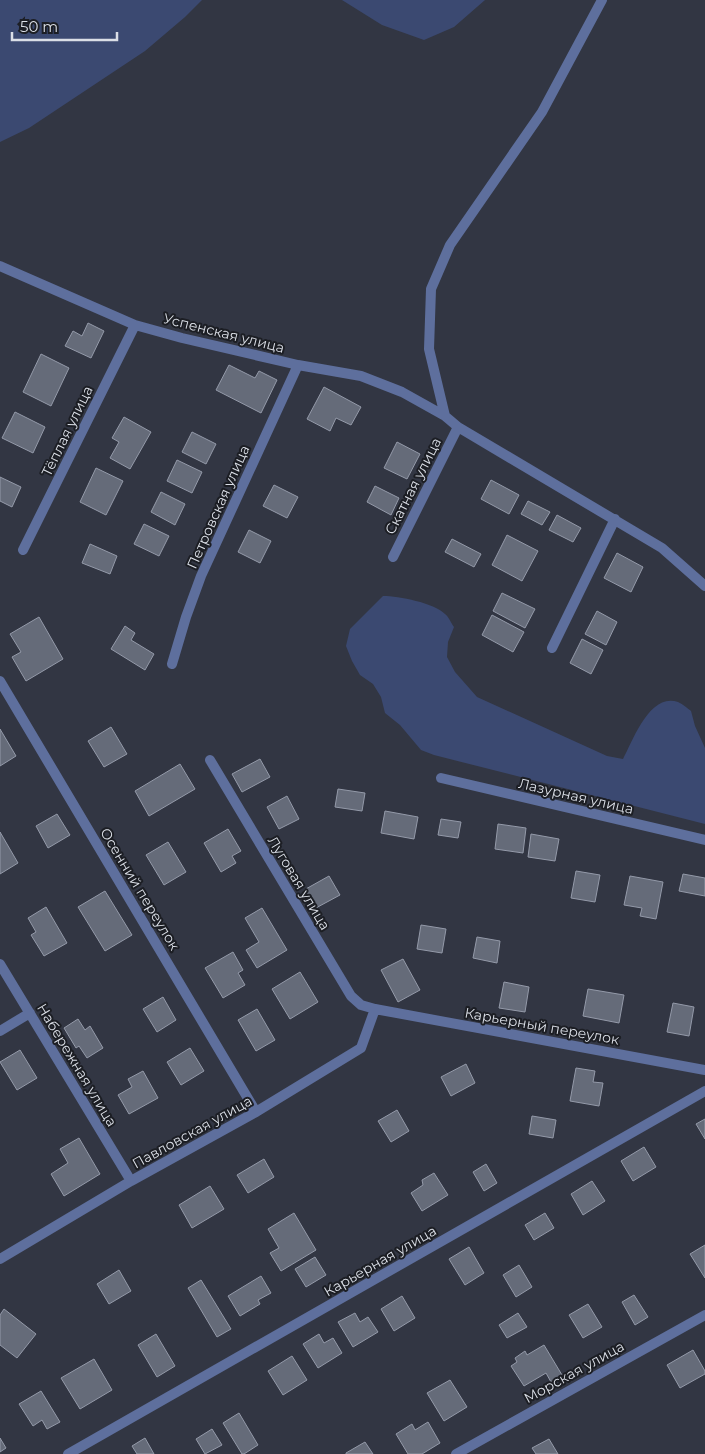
<svg xmlns="http://www.w3.org/2000/svg" width="705" height="1454" font-family="Montserrat,sans-serif">
	<rect width="100%" height="100%" fill="#323643"/>
	<path fill="#3b4971" d="M0 0H202L185 17 145 51 29 128 0 142Z
		M342 0H485L454 27 424 40 382 25Z
		M383 596C399 596 434 603 445 614 449 617 451 623 454 627L448 642 447 657 455 672 477 697 607 756 623 759C633 740 650 692 678 702 683 704 688 709 691 711L695 726 705 748V824L434 755 421 750 400 725 385 713 381 697 373 684 360 675 352 661 346 646 350 629Z"/>
	<path fill="#656b79" stroke="#949aa9" d="M88 323 104 331 91 358 65 346 73 331 82 336Z
		M41 354 69 368 51 406 23 392Z
		M229 365 255 378 259 371 277 380 261 413 216 390Z
		M324 387 361 407 351 425 336 418 330 431 307 419Z
		M15 412 45 427 33 453 2 438Z
		M124 417 151 432 130 469 110 458 119 442 112 438Z
		M192 432 216 444 206 464 182 452Z
		M397 442 420 454 407 479 384 468Z
		M177 460 202 472 192 493 167 481Z
		M96 468 123 481 106 515 80 502Z
		M0 477 21 487 12 507 0 501Z
		M491 480 519 495 509 514 481 499Z
		M274 485 298 497 287 518 263 506Z
		M375 486 399 498 391 515 367 502Z
		M161 492 185 504 175 525 151 512Z
		M528 501 550 512 542 525 521 514Z
		M557 515 581 528 573 542 549 530Z
		M144 524 169 536 159 556 134 544Z
		M249 530 271 541 260 563 238 552Z
		M507 535 538 551 522 581 492 565Z
		M452 539 481 554 474 567 445 552Z
		M90 544 117 556 110 574 82 563Z
		M617 553 643 567 631 592 604 578Z
		M502 593 535 609 525 628 493 611Z
		M597 611 617 622 606 645 585 634Z
		M492 615 524 632 513 652 482 635Z
		M39 617 63 659 26 681 12 657 21 652 10 634Z
		M125 626 135 633 131 640 154 654 145 670 111 649Z
		M582 639 603 650 591 674 570 663Z
		M111 727 127 754 104 767 88 741Z
		M0 729 16 756 0 766Z
		M260 759 270 777 242 792 232 774Z
		M180 764 195 789 149 816 135 791Z
		M338 789 365 793 362 811 335 807Z
		M287 796 299 819 279 829 267 807Z
		M385 811 418 817 414 839 381 833Z
		M57 814 70 835 48 848 36 826Z
		M441 819 461 822 458 838 438 835Z
		M498 824 526 828 523 853 495 849Z
		M228 829 241 851 232 856 236 863 221 872 204 843Z
		M0 832 18 863 0 874Z
		M531 834 559 839 555 861 528 857Z
		M168 842 186 872 164 885 146 855Z
		M576 871 600 875 595 902 571 898Z
		M683 874 705 878V896L679 891Z
		M329 876 340 895 314 909 304 890Z
		M630 876 663 882 656 919 640 916 642 908 624 905Z
		M105 891 132 935 105 951 78 907Z
		M46 907 67 943 44 956 31 935 36 932 28 918Z
		M262 908 287 950 257 968 246 950 259 942 245 918Z
		M421 925 446 929 442 953 417 949Z
		M477 937 500 941 497 963 473 958Z
		M233 952 243 970 238 973 245 985 223 998 205 968Z
		M403 959 420 990 398 1002 381 970Z
		M300 972 318 1002 290 1019 272 989Z
		M504 982 529 987 525 1012 499 1008Z
		M588 989 624 995 619 1023 583 1016Z
		M163 997 176 1020 157 1032 143 1009Z
		M673 1003 694 1007 689 1036 667 1032Z
		M257 1009 275 1040 256 1051 238 1020Z
		M78 1019 85 1030 90 1026 103 1048 87 1058 79 1046 76 1048 64 1028Z
		M190 1048 204 1071 181 1085 167 1062Z
		M20 1050 37 1078 17 1090 0 1062Z
		M466 1064 475 1083 451 1096 441 1077Z
		M576 1068 595 1071 593 1082 603 1083 599 1106 570 1101Z
		M143 1071 158 1098 129 1114 118 1095 132 1087 128 1079Z
		M397 1110 409 1131 391 1142 378 1121Z
		M532 1116 556 1120 553 1138 529 1134Z
		M705 1119V1139L696 1124Z
		M79 1138 100 1174 64 1196 51 1174 68 1163 60 1149Z
		M644 1147 656 1167 633 1181 621 1161Z
		M264 1159 274 1177 248 1193 237 1175Z
		M486 1164 497 1183 484 1191 473 1172Z
		M434 1173 448 1195 422 1211 411 1193 423 1185 422 1180Z
		M592 1181 605 1201 583 1215 571 1194Z
		M210 1186 224 1209 192 1228 179 1205Z
		M294 1213 316 1250 281 1271 270 1253 279 1248 268 1229Z
		M545 1213 554 1228 534 1240 525 1225Z
		M705 1245V1278L690 1254Z
		M469 1247 484 1273 465 1285 449 1259Z
		M315 1257 326 1275 306 1287 295 1269Z
		M519 1265 532 1287 516 1297 503 1275Z
		M119 1270 131 1291 109 1304 97 1284Z
		M261 1276 271 1293 258 1300 260 1304 240 1316 228 1296Z
		M201 1280 231 1329 217 1337 188 1288Z
		M634 1295 648 1317 635 1325 622 1302Z
		M402 1296 415 1318 394 1331 381 1309Z
		M588 1304 602 1327 583 1338 569 1315Z
		M4 1309 36 1334 17 1358 0 1345V1315Z
		M355 1313 360 1322 368 1317 378 1332 353 1347 338 1322Z
		M518 1313 527 1327 507 1338 499 1325Z
		M156 1334 175 1366 157 1377 138 1345Z
		M319 1334 324 1343 333 1338 342 1353 318 1368 303 1344Z
		M544 1345 562 1375 551 1382 546 1373 524 1386 511 1366 517 1362 515 1358 525 1351 527 1355Z
		M693 1350 705 1371V1374L680 1388 667 1365Z
		M292 1356 307 1380 283 1395 268 1371Z
		M94 1359 112 1390 80 1409 61 1378Z
		M450 1380 467 1407 444 1421 427 1393Z
		M41 1391 60 1422 47 1429 42 1420 33 1426 19 1404Z
		M239 1413 258 1445 244 1454H242L223 1423Z
		M428 1422 440 1443 422 1454H408L396 1434 412 1424 415 1430Z
		M212 1429 222 1445 205 1454 196 1439Z
		M0 1438 6 1448 0 1452Z
		M145 1438 154 1454H137L132 1446Z
		M549 1439 558 1454H536L532 1448Z
		M365 1442 373 1454H346V1453Z"/>
	<g fill="none" stroke-linecap="round" stroke-linejoin="round">
		<path stroke="#5e6f9d" stroke-width="10" d="M0 266 135 325 182 338 298 365 361 376 402 392 445 416 458 427 662 548 705 586
			M445 416 429 349 431 289 450 245 542 112 602 0
			M23 550 135 325
			M393 557 458 427
			M552 648 615 519
			M172 664 186 617 201 576 298 365
			M0 681 256 1112
			M210 760 351 996 361 1005 375 1009 705 1070
			M441 778 705 840
			M0 964 131 1181
			M0 1031 30 1013
			M0 1259 131 1181 256 1112 361 1048 375 1009
			M68 1454 705 1091
			M456 1454 705 1315"/>
	</g>
	<g text-anchor="middle" dominant-baseline="central" stroke-width="4" stroke-linejoin="round" paint-order="stroke">
		<g font-size="14" fill="#dbdfe7" stroke="#1c1e24">
			<text transform="translate(224 333) rotate(14)">Успенская улица</text>
			<text transform="translate(67 431) rotate(-64)">Тёплая улица</text>
			<text transform="translate(413 486) rotate(-63)">Скатная улица</text>
			<text transform="translate(218 507) rotate(-66)">Петровская улица</text>
			<text transform="translate(576 796) rotate(13)">Лазурная улица</text>
			<text transform="translate(299 883) rotate(59)">Луговая улица</text>
			<text transform="translate(140 889) rotate(59)">Осенний переулок</text>
			<text transform="translate(542 1026) rotate(10)">Карьерный переулок</text>
			<text transform="translate(77 1065) rotate(59)">Набережная улица</text>
			<text transform="translate(192 1132) rotate(-29)">Павловская улица</text>
			<text transform="translate(380 1261) rotate(-30)">Карьерная улица</text>
			<text transform="translate(574 1372) rotate(-29)">Морская улица</text>
		</g>
	</g>
	<path d="M12 32v8h105v-8" fill="none" stroke="#dbdfe7" stroke-width="2.5"/>
	<text x="20" y="32" font-size="15" fill="#dbdfe7" stroke="#1c1e24" stroke-width="4" paint-order="stroke">50 m</text>
</svg>
